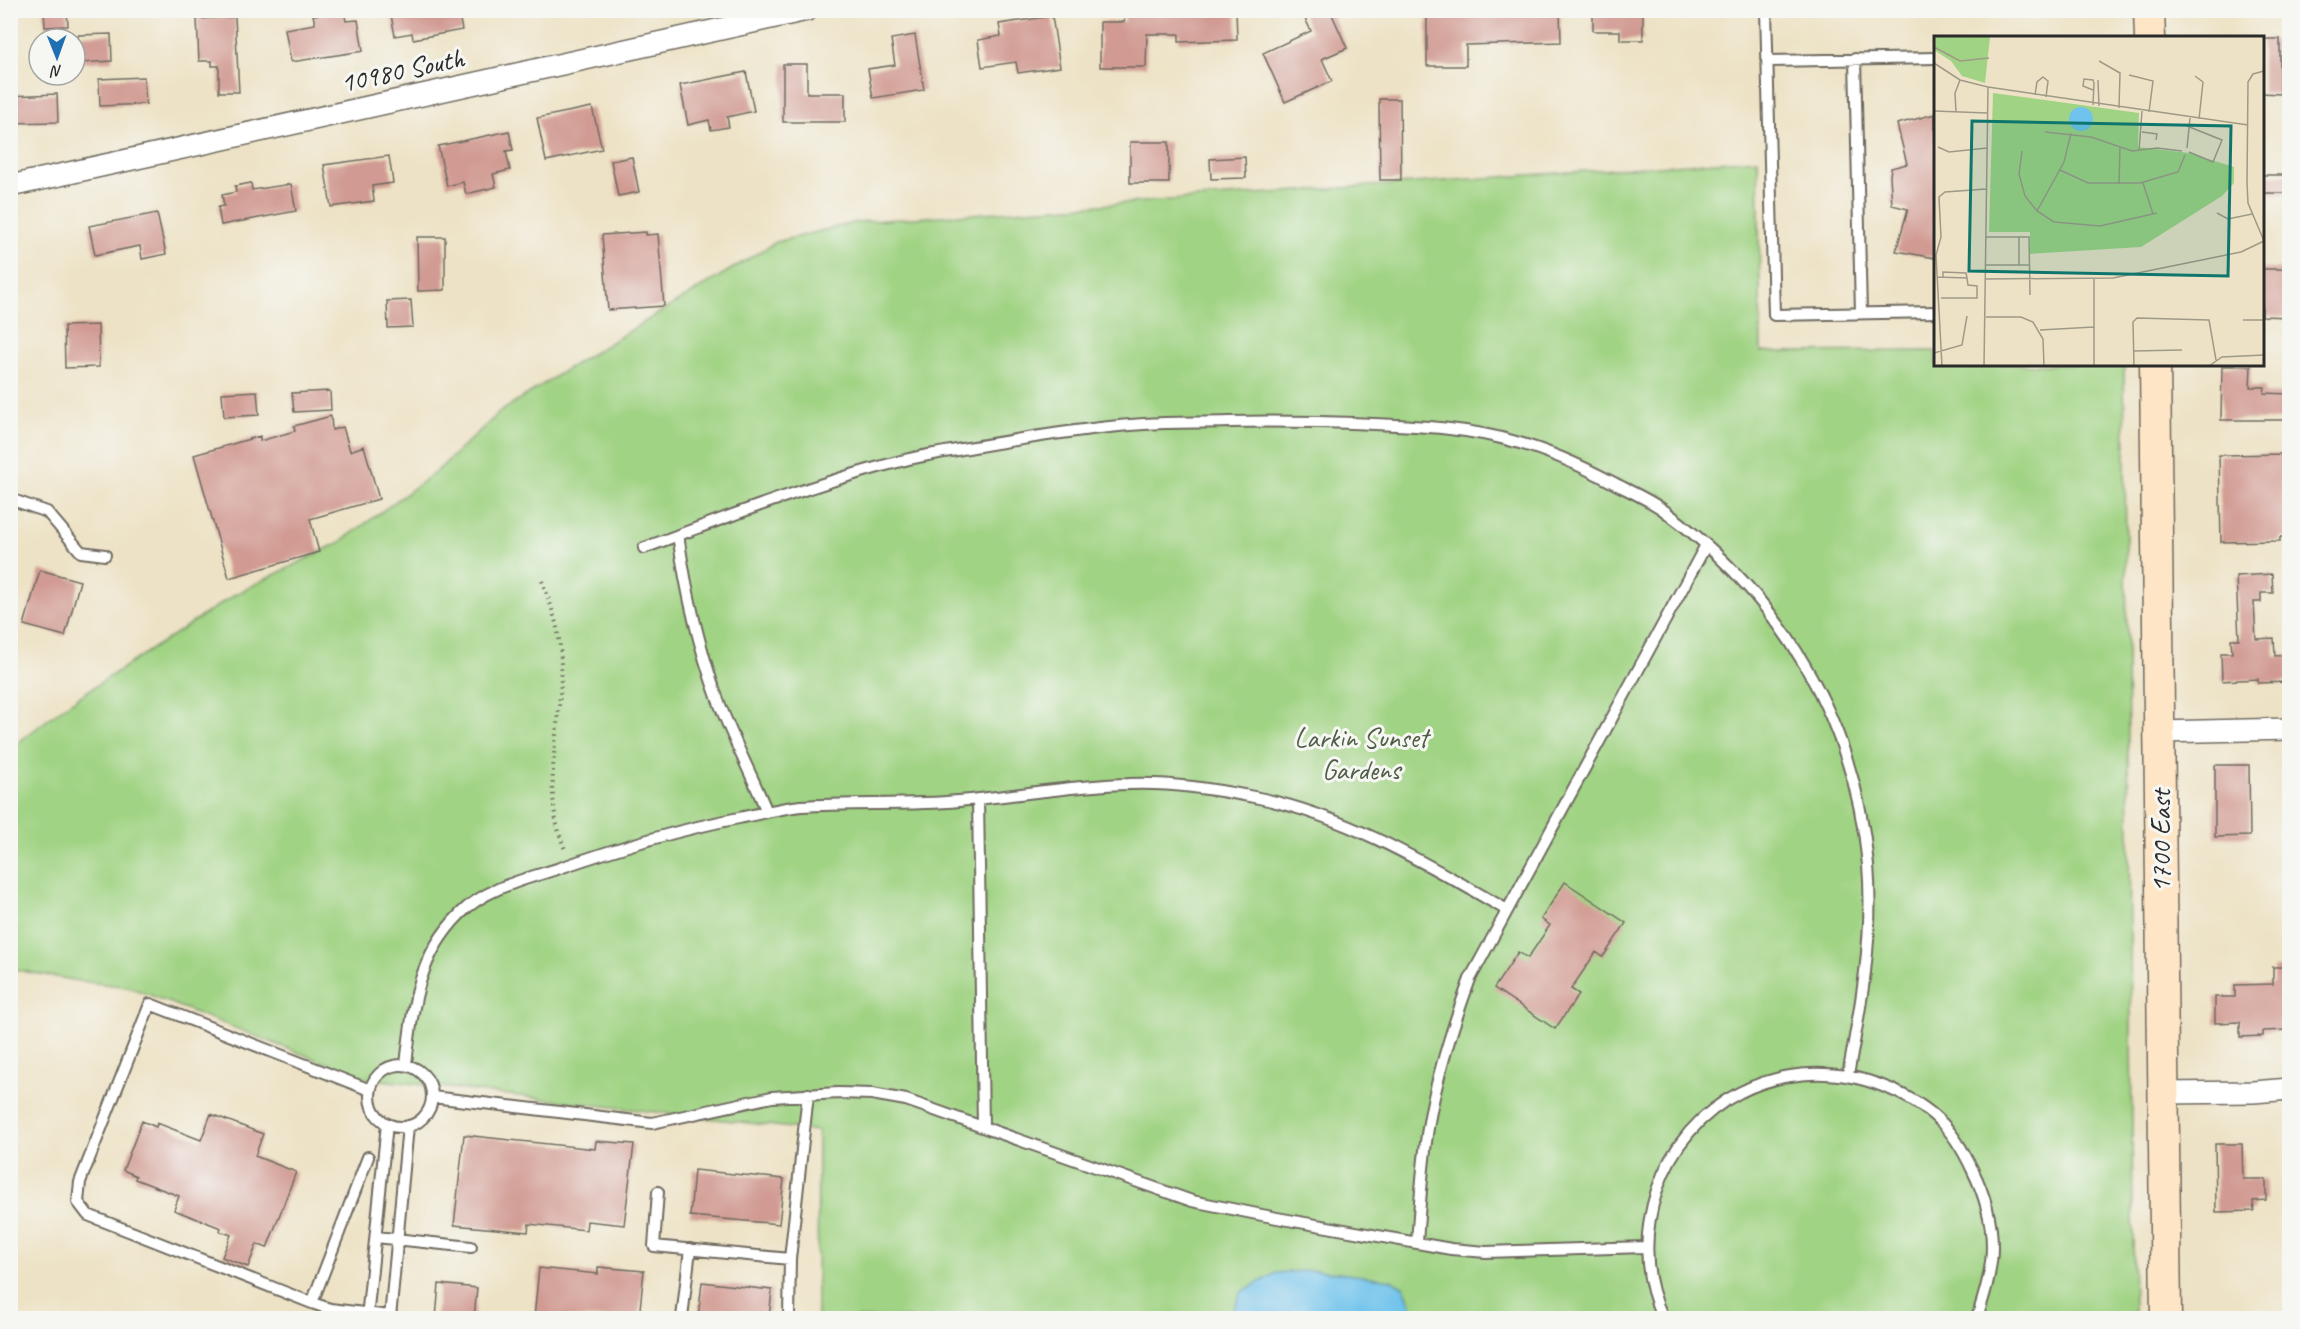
<svg xmlns="http://www.w3.org/2000/svg" width="2300" height="1329" font-family="Caveat,sans-serif">
	<rect width="100%" height="100%" fill="#f6f6f2"/>
	<filter id="ink" filterUnits="userSpaceOnUse"><feTurbulence type="fractalNoise" baseFrequency=".0167" numOctaves="2"/><feDisplacementMap in="SourceGraphic" scale="12" xChannelSelector="R" yChannelSelector="G"/><feConvolveMatrix kernelMatrix="1 2 1 2 8 2 1 2 1" color-interpolation-filters="sRGB"/></filter>
	<filter id="wash" filterUnits="userSpaceOnUse"><feTurbulence type="fractalNoise" baseFrequency=".008" numOctaves="4" result="noise"/><feDisplacementMap in="SourceGraphic" scale="24" xChannelSelector="R" yChannelSelector="G"/><feGaussianBlur stdDeviation="1.35" result="paint"/><feColorMatrix in="noise" values="0 0 0 0 0 0 0 0 0 0 0 0 0 0 0 0 0 1.4 0 .05"/><feComposite in="paint" operator="in"/></filter>
	<g filter="url(#wash)">
		<rect width="100%" height="100%" fill="#ede2c5"/>
		<path fill="#a0d383" stroke="#667f57" stroke-width="1.5" d="M1758 159 1761 352 1935 351 1936 364 2124 365 2134 1318H817L818 1131 364 1078 129 987 79 981 11 969V748L65 706 234 595 340 542 437 471 500 412 567 369 776 242 857 222Z"/>
		<path fill="#6fc3ec" stroke="#4d778c" stroke-width="1.5" d="M1316 1270 1392 1280 1404 1287 1416 1318H1230L1241 1292 1276 1273Z"/>
		<g id="blocks">
			<path fill="#d19b93" d="M44 10H67L68 26 45 27Z
				M390 10H458L462 30 413 39 412 33 395 36Z
				M1178 10H1236L1237 40 1179 42V34H1147L1146 67H1100V22H1124L1125 13H1178Z
				M1301 10H1330L1347 48 1322 59 1332 81 1285 102 1263 53 1311 31Z
				M1427 10H1560L1561 42 1466 45V66H1427Z
				M1593 10H1643V40H1620V31H1593Z
				M344 11 346 21 358 20 363 51 291 62 285 29 315 24 313 15Z
				M1052 16 1060 67 1018 73 1016 62 982 67 978 40 1001 36 999 24Z
				M235 17 239 92H219V66H212V61H199L197 19Z
				M111 34 112 61 79 63 78 35Z
				M915 35 924 90 873 98 868 69 895 65 891 39Z
				M2262 39H2280V94L2262 93Z
				M783 64H807V93H845V122H783Z
				M746 72 754 111 727 117 729 127 711 130 709 120 688 125 680 85Z
				M144 77 146 104 100 106 99 79Z
				M57 94 58 122 10 123V96Z
				M1379 99H1400L1401 180H1380Z
				M592 107 602 149 546 161 537 118Z
				M1935 114V258L1896 251 1908 209 1892 205 1890 176 1891 168 1907 164 1897 124Z
				M509 131 513 150 506 151 510 170 493 174 496 187 466 194 463 182 447 186 438 146Z
				M1130 142H1169V183H1130Z
				M389 156 393 183 372 186 374 201 331 207 324 165Z
				M632 157 639 192 618 196 611 161Z
				M1245 157 1246 178 1211 179 1210 159Z
				M2262 175H2289V193H2262Z
				M251 183 252 190 291 184 296 211 221 225 218 207 224 206 222 195 236 192 235 186Z
				M157 213 166 254 142 259 140 246 95 255 89 226Z
				M646 232V235L658 234 664 306 608 310 602 235Z
				M417 237H445V290L418 291Z
				M2262 269H2289V317L2262 316Z
				M411 300 413 327 388 328 387 301Z
				M98 325 99 367 65 368 64 326Z
				M2222 366H2251L2250 387H2265L2264 393 2289 394V420H2221Z
				M257 391 259 415 224 417 222 393Z
				M330 391 331 410 294 412 292 393Z
				M331 416 332 430 343 427 350 451 364 446 379 499 310 519 319 552 229 578 194 455 260 436V441L295 431 294 426Z
				M2289 454V537H2280V541L2221 542 2219 455Z
				M40 570 80 581 65 636 24 625Z
				M2272 574 2273 593H2261V602H2254L2256 639 2274 638 2275 656 2289 655V682L2258 683V679L2222 681 2221 653H2232L2231 639H2239L2236 576Z
				M2215 765H2249L2250 836 2215 837Z
				M1565 882 1626 923 1603 957 1596 952 1571 989 1579 994 1555 1029 1494 988 1518 952 1528 958 1550 925 1541 919Z
				M2273 967H2289V1030L2263 1031V1036L2240 1037V1022L2215 1023V997H2235V985L2273 984Z
				M211 1114 263 1134 255 1156 296 1172 267 1248 257 1244 248 1267 222 1257 231 1235 220 1231 221 1228 174 1210 179 1196 135 1179 136 1176 123 1170 142 1121 156 1127 157 1123 201 1140Z
				M464 1135 595 1149 596 1141 634 1144 624 1225 587 1221 586 1230 529 1224 528 1232 454 1225Z
				M2215 1144H2242L2243 1179H2266V1200L2253 1201 2254 1211 2216 1212Z
				M694 1170 784 1179 779 1224 690 1216Z
				M598 1267 644 1271 639 1318H534L539 1268 598 1274Z
				M702 1282 772 1290 769 1318H698Z
				M439 1284 477 1288 474 1318H436Z"/>
		</g>
	</g>
	<g filter="url(#ink)">
		<use href="#blocks" fill-opacity="0" stroke="#6f6b61" stroke-width="1.5"/>
		<g fill="none" stroke-linecap="round" stroke-linejoin="round">
			<defs>
				<path id="service" d="M1766 10 1774 315 1936 312
					M1855 59 1861 313
					M1767 61 1936 58
					M10 499 47 512 81 552 105 555
					M678 535C686 591 698 644 717 697 731 736 751 773 767 812
					M644 548C729 516 813 484 901 461 923 455 946 452 968 448 1026 438 1085 428 1144 424 1173 422 1201 423 1229 422 1277 421 1326 422 1374 424 1422 426 1469 428 1516 442 1549 451 1580 465 1610 481 1627 490 1646 498 1662 509 1780 595 1855 719 1868 865 1874 936 1861 1006 1848 1075
					M978 799 983 1127
					M406 1064C413 1007 417 957 460 914 484 889 525 879 557 869 617 848 677 830 739 818 760 814 780 808 801 806 854 802 907 806 959 801 1016 796 1072 785 1129 784 1170 782 1214 789 1254 797 1346 815 1427 864 1507 910
					M370 1096a31 31 0 1 1 62 0a31 31 0 1 1-62 0Z
					M370 1090 150 1004 80 1182 78 1202 88 1215 312 1303 330 1309 390 1316
					M432 1097 652 1123 772 1097 838 1093 872 1094 906 1100 1192 1201 1277 1218 1451 1249 1486 1252 1645 1247
					M658 1192 654 1246 790 1259
					M376 1237 471 1247
					M1417 1242C1420 1204 1422 1166 1428 1128 1436 1077 1452 1028 1470 979L1706 545
					M312 1303 368 1157
					M367 1318 387 1124
					M390 1318 408 1126
					M682 1318 690 1249
					M789 1318 790 1259 808 1094
					M1663 1318C1643 1276 1643 1234 1657 1190 1686 1101 1779 1055 1868 1081 1894 1089 1919 1101 1939 1120 1953 1133 1964 1152 1972 1169 1984 1193 1992 1220 1992 1247 1992 1271 1984 1296 1977 1318"/>
				<path id="minor" d="M10 186 807 10
					M2159 732 2290 729
					M2163 1093 2253 1092 2290 1089"/>
				<path id="secondary" d="M2149 10 2150 38
					M2155 364 2166 1318"/>
			</defs>
			<use href="#service" stroke="#6f6b61" stroke-width="14"/>
			<use href="#minor" stroke="#6f6b61" stroke-width="24"/>
			<use href="#secondary" stroke="#6f6b61" stroke-width="33"/>
			<path stroke="#6f6b61" stroke-width="4" stroke-dasharray="1.5 4.5" stroke-linecap="butt" d="M542 581C550 602 558 624 560 647 567 718 536 783 566 852"/>
			<use href="#service" stroke="#fff" stroke-width="10"/>
			<use href="#minor" stroke="#fff" stroke-width="21"/>
			<use href="#secondary" stroke="#fee5c5" stroke-width="30"/>
		</g>
	</g>
	<g text-anchor="middle" dominant-baseline="central" stroke-width="6" stroke-linejoin="round" paint-order="stroke">
		<g font-size="28" fill="#2b2b2b" stroke="#f6f6f2">
			<text transform="translate(402 70) rotate(-12)">10980 South</text>
			<text transform="translate(2160 841) rotate(-90)">1700 East</text>
		</g>
		<g font-size="28" fill="#4e5d45" stroke="#f6f6f2">
			<text x="1361" y="737">Larkin Sunset<tspan x="1361" dy="32">Gardens</tspan></text>
		</g>
	</g>
	<g transform="translate(1934 36)">
		<rect width="330" height="330" fill="#ede2c5"/>
		<path d="M0 0H165L56 1 51 47 28 40 17 25 0 14ZM59 57 205 77 204 111 255 117 300 131V147L288 160 207 211 96 218V196H55Z" fill="#a0d383"/>
		<path d="M135 83a12 12 0 1 1 24 0a12 12 0 1 1-24 0Z" fill="#6fc3ec"/>
		<path fill="none" stroke="#9f9987" stroke-width="1.5" d="M0 11 26 25 55 22M165 25 186 37 185 72M0 27 26 44 54 51 50 330M330 35 319 38 314 46 313 147 314 167 330 205M195 39 219 45 215 76M261 40 269 46 265 83M164 44 165 70M54 51 314 89M101 59 103 46 109 41 114 45 112 61M159 69 160 47 159 44 150 43 149 50 159 54M0 75 53 77M22 76 21 57 26 44M253 90 288 104 279 126 255 116M111 96 157 101 198 115 223 112 248 115M208 96 223 98 222 104M4 111 15 116 53 112M253 112 256 82M88 115 85 138 91 160 103 175 120 186 166 190 223 177M205 115 208 75M126 134 154 147H206L244 136 251 119M209 147 219 178M185 148 186 111M103 175 130 126 137 97M283 177 294 183 318 178M52 201H95L96 259M85 201V229M52 229H95M3 241 33 242 32 237 9 236V242M52 243 179 242 307 216 330 205M7 262H43V250L34 249 33 242M52 281H87L99 286 109 303 110 330M309 284H330M106 294 160 291M199 315 248 314M0 317 28 309 33 280M8 330 2 219 7 201 5 161 11 156 52 153M160 330V243M200 330 199 286 203 282 275 284 282 324M275 330 288 321 330 319"/>
		<path fill="#0f766e" fill-opacity="0.15" stroke="#0f766e" stroke-width="3" d="M38 85 297 90 294 240 35 235Z"/>
		<rect width="330" height="330" fill="none" stroke="#2b2b2b" stroke-width="3"/>
	</g>
	<rect width="2300" height="1329" fill="none" stroke="#f6f6f2" stroke-width="36"/>
	<g transform="translate(57 57) rotate(179)"><circle r="28" fill="#f6f6f2" stroke="#a5a5a2" stroke-width="1.5"/>
	<path d="M0-4.5L10 22L0 15L-10 22Z" fill="#1f6fb2"/>
	<text y="-9" font-size="16" font-weight="bold" text-anchor="middle" fill="#2b2b2b">N</text>
	</g>
</svg>
